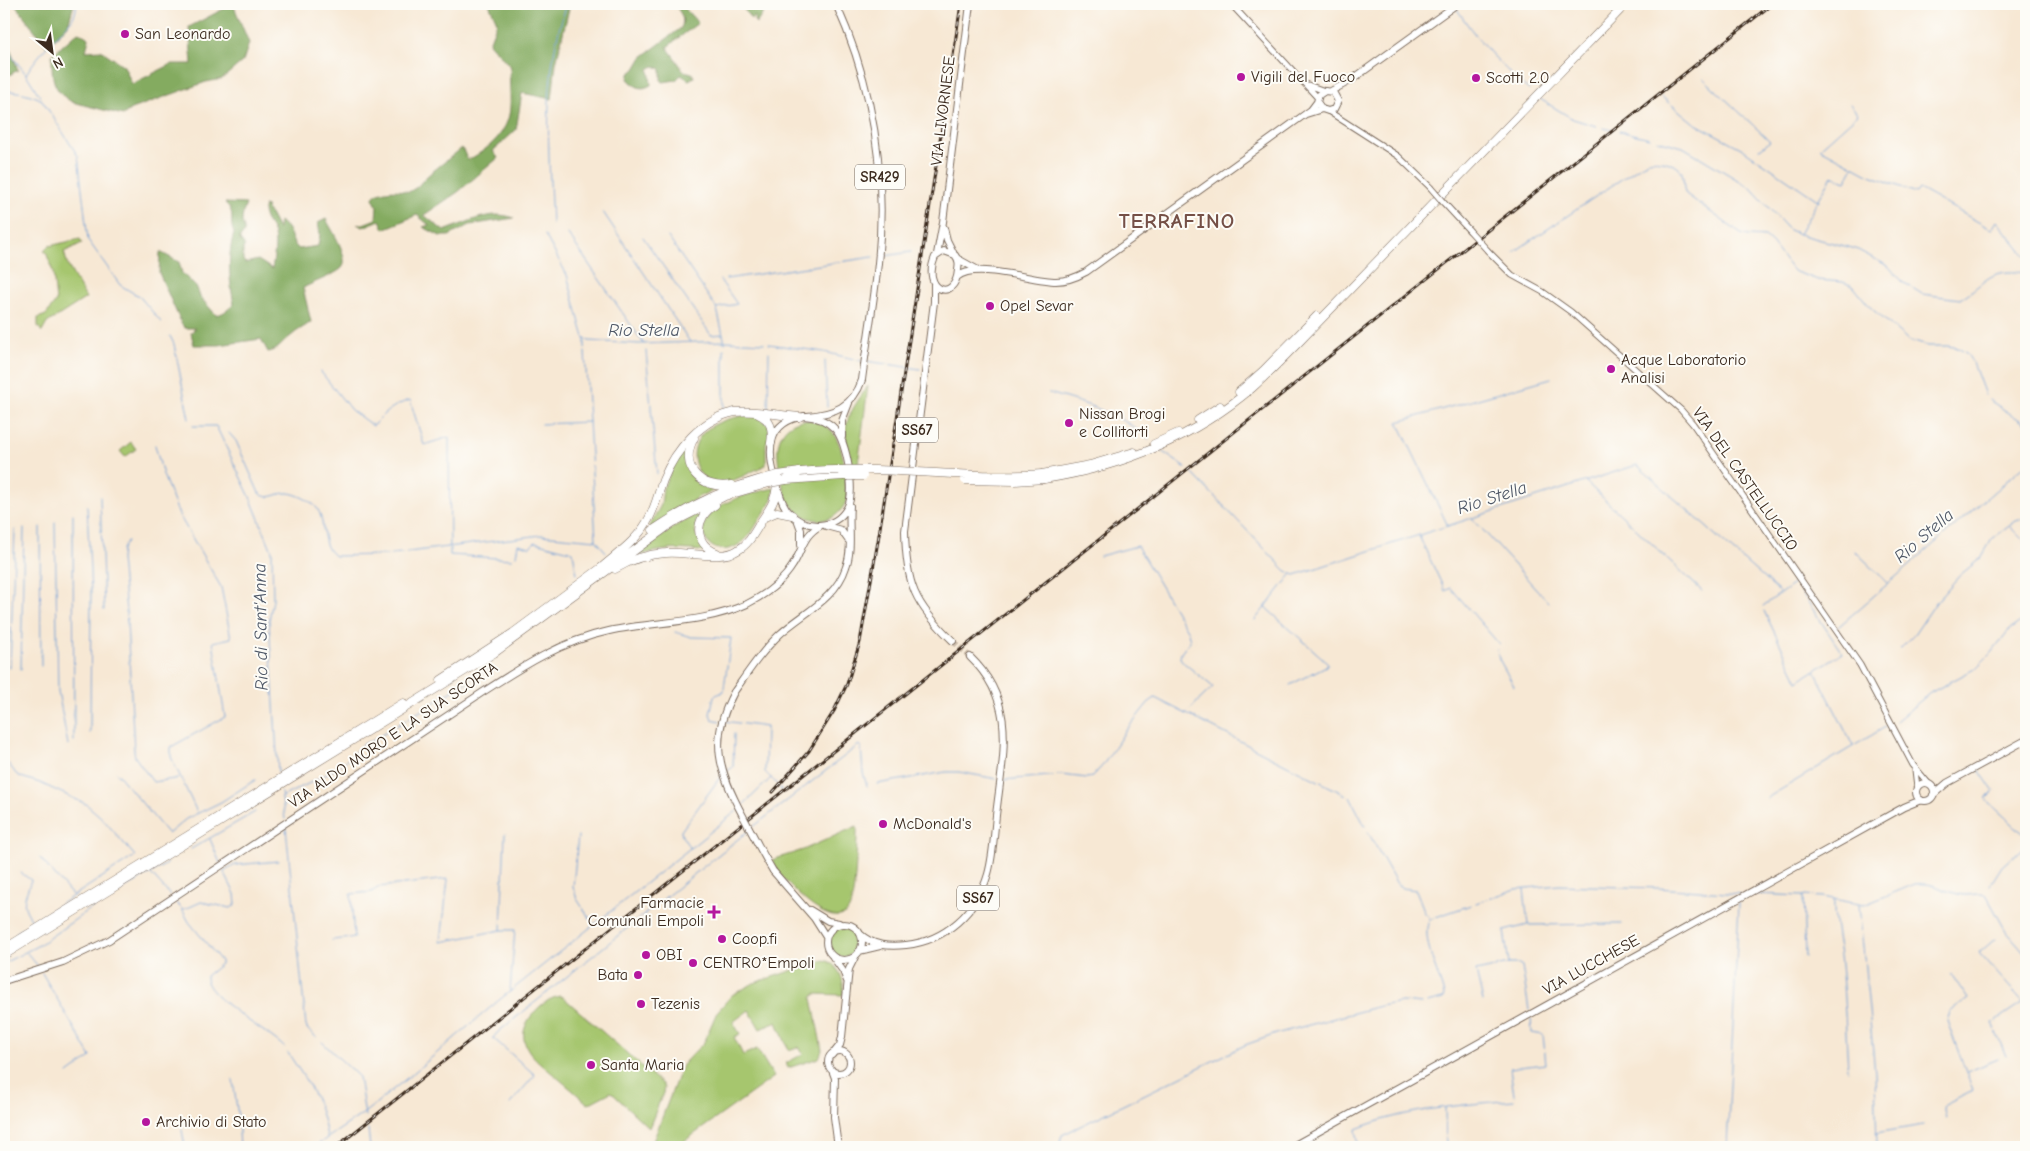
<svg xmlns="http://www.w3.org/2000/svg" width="2030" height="1151" font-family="'Comic Neue',sans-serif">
	<rect width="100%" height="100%" fill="#fdfcf7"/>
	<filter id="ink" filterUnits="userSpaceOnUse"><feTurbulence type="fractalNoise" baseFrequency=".02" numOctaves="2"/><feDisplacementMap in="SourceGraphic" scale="10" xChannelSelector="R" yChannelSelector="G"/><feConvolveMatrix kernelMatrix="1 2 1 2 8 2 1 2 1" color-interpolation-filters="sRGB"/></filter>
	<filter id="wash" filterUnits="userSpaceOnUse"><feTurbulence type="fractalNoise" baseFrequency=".0096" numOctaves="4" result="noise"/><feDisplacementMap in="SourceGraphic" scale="20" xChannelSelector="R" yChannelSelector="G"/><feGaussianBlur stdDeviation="1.12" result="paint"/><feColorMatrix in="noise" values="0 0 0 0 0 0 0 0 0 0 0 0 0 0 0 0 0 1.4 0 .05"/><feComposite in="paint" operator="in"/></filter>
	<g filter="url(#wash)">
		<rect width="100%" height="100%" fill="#f7e8d4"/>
		<path fill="#a6c66e" stroke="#707846" d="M80 239 82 243 64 252 68 266 86 298 47 323 42 332 38 326V318L46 315 56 301 53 272 46 252 44 251 49 246Z
			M868 386 858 465 852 466C840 426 845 419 868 386Z
			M746 415 759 417 768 424 770 435 766 443V465C754 470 740 479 727 482 697 489 684 453 703 433 714 422 731 418 746 415Z
			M802 420C845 419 842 460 849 492 847 503 842 511 833 517 817 525 798 516 789 502 785 495 783 485 781 477 776 455 773 427 802 420Z
			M131 442 136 449 125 457 120 451Z
			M688 446C683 470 692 482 714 490L700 496 648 529 661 505 663 488 674 464Z
			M774 488C774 501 765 511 758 522 753 531 747 540 738 545 712 561 690 531 713 511 726 499 757 492 774 488Z
			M702 511C690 530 695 536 708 552 682 548 660 548 635 557L674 527Z
			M857 826C857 842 856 899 848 911 832 931 793 890 782 877 778 872 776 866 772 860L803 850Z
			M828 942a15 15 0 1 1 30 0a15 15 0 1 1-30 0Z
			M824 960C839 964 845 980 843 995L815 994 812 998 822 1050 819 1058 788 1068 786 1063 803 1054 799 1047 789 1051 777 1022 760 1029 749 1010 733 1022 740 1034 734 1037 743 1055 757 1049 774 1077 676 1147H651L682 1065 704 1042 717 1012 732 995 754 983Z
			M560 996 564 998 662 1084 664 1088 663 1093 649 1128 611 1092 588 1104C577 1094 565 1084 553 1074 534 1058 511 1042 532 1015 539 1006 549 998 560 996Z"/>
		<path fill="#84ab61" stroke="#606a40" d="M15 4H74L68 25 47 47Z
			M233 4 249 43 243 61 222 79 206 82 131 109 123 115 72 102C51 90 52 76 52 55L78 32 89 38 86 51 101 50 124 66 132 84 172 64H192L189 27Z
			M489 4H570L556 63 552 99 522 93 516 130 493 151 498 158 458 192 424 215 444 231C467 223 489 209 514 218L470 225 449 236H440L423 227 429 225 417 215 384 229 380 220 363 227 357 224H363L376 219 377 206 373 198C377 189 400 189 409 192L417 187 427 176 462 148 468 160C489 149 509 132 510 107 511 93 508 80 511 67L489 43 497 22Z
			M674 4H681L698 23 667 47 684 71 692 73 694 77 689 80 681 75 676 80 663 82 661 80V69L654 66 649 69 651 85C640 91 636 87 628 79L629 74 635 69 642 57 681 28C686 18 679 11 674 4Z
			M740 4H769L756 24 754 20 755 16 751 19Z
			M4 32 18 70 4 78Z
			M225 203 246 204C244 209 242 216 242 221 243 229 248 231 240 237V240L245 246 243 248V260L245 263 258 260 272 269C274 259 276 244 274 235 271 222 260 222 265 205L278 229 279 221C294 230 288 240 299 249L318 246 320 234 318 223 326 219C331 229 352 260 341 269 332 276 314 282 303 288L311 322C305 327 297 330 291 336 282 342 279 351 268 352L261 339 219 345H194L191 333 195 328H185L182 325 159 273 160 252 179 262 182 273 197 288 200 297 216 315C223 314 229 309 234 304 229 279 227 257 234 233 228 221 237 213 225 203Z"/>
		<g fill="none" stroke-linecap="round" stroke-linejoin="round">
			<path stroke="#6c9cd5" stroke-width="1" d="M1457 9C1472 34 1506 72 1529 90
				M4 46 26 74 41 98
				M26 74C38 54 55 39 70 22 74 17 77 10 76 4
				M1704 79 1770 141 1760 149
				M4 90C18 92 30 93 42 100L78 156 88 240 120 285 140 297 161 322
				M1662 97 1669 103
				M1540 99 1573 119 1596 126
				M1850 104 1858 114 1820 148 1868 174 1913 192 1916 193 1919 189 1989 228 1992 229 1997 221 2026 257
				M1672 105 1694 123 1741 148 1819 201
				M1603 128 1613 130
				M1619 131 1650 138
				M1657 140 1683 147 1751 188 1789 230 1802 235 1856 249 1888 266 1903 282 1922 294 1960 299C1989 281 1988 268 2026 273
				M603 212 690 342
				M552 224C549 150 541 75 567 4
				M568 234 644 344
				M1799 234 1832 176 1846 181 1854 167
				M545 235 567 275 581 327 584 337 589 341 639 344 726 341 764 343
				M643 237 711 335 723 334
				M668 237 717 309 725 343
				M1514 252 1648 161C1657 159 1676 162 1681 171 1685 178 1682 187 1686 194L1741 234 1748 236 1765 237 1772 243 1793 271 1818 280 1843 282 1853 286 1871 308 1908 340 1927 346H1948L1958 348 1966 353 1973 363 1985 395
				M885 256 911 252
				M726 279 873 257
				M717 308 737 304 720 280
				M170 336 174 344 189 419
				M585 338V348
				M769 344 824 352 862 361
				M646 351 657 474
				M585 352 596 540 606 552
				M825 361 827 407
				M866 361 920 369
				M321 372 351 410 373 426C384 412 394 405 410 400L424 445 449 437 450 555 512 559
				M1049 393C1086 404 1122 414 1150 440
				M1989 400 2026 424
				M724 409V349
				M768 409 769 352
				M541 424 589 422
				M193 426H216L250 497 272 551 273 600 269 620 278 772
				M229 433 236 441 259 493C268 501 275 494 285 493 293 492 307 499 313 504 329 517 317 544 335 556L385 555 541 535 596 540
				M155 445 163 475 179 515 221 587 231 638 213 642 225 717 171 747V757L197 812
				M1160 450 1186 468
				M1191 472 1285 570 1292 574 1295 575 1637 465 1779 592
				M1586 482 1702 591
				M100 497 104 610
				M87 506 91 592 90 733
				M73 514 74 741
				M1473 519 1548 602
				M55 522 58 691 68 745
				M1448 526 1398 422 1551 378
				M40 527 41 666
				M2010 527 2026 543
				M1419 536 1445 591 1451 588 1499 644
				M127 541 122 549 121 559 127 622 134 750 135 757 153 782 181 778
				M1855 551 1888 583
				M516 556 518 544 530 547 535 542 570 551 573 553 577 574
				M1100 556 1137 546 1188 632 1190 641 1181 653 1180 658 1184 663 1213 687 1186 713
				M1763 606 1795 583
				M1265 607 1328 663 1326 666 1290 685
				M1764 611 1798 681 1842 653 1798 587
				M1255 620 1291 575
				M1838 627 2026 464
				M675 632 691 637 731 638 724 688 723 692 714 696 710 714 712 719 720 721
				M1900 649 1914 635 1937 601 1960 575 1981 558 1992 539 2016 521 2026 518
				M1497 650 1499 659 1514 686
				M10 668 15 530
				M21 669 24 528
				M1815 671 1853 746
				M724 721 766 727 765 772 777 784
				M1896 721 1930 693 1976 668 1990 654 2009 630 2026 618
				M9 764 16 774 21 777 40 783 86 804 102 818 135 856 16 933
				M1979 770 1994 792 1985 799 2026 836
				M726 772 733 767 734 734
				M117 773 168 834 186 819 221 802 255 780
				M1003 780 1061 775 1087 778 1092 777 1103 765 1124 733 1148 703 1155 698 1346 795
				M877 784 946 772H959L997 779
				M780 788 781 790
				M281 792 285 819
				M282 797C304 785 328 776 347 760 356 752 360 743 372 741L488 669
				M1350 797 1365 826
				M1767 798 1887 726
				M741 807 771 778
				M753 827 859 745 861 747 863 773 867 786
				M286 828 306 1026 308 1030 316 1037
				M1368 832 1397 884 1402 888 1416 890 1425 913 1430 918
				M578 836 573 887 577 899 594 925
				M210 839 220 863
				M690 848 682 836 681 831 721 776
				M191 849 255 812
				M40 858 72 895
				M225 871 235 865 279 861
				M21 873 31 880C25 899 19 903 33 921
				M151 874 170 895
				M1990 885 2002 866 2026 845
				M1524 889 1528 925 1504 931 1509 964H1519L1522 966 1529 1010
				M1757 894 1823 897 1864 905 1915 884C1935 882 1940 890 1958 894 1968 897 1977 892 1986 895L2006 931 2026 954
				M1803 896 1805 957
				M1834 899C1833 922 1839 942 1841 965 1845 1000 1846 1035 1848 1070
				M175 902 182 909 189 922 221 961V964L206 976C203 996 271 1033 284 1047
				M1476 903 1516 889 1559 885 1658 888 1740 894
				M1859 905 1875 1073 1877 1147
				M183 910 201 902 231 908 236 904 235 894 223 870
				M1529 925 1621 924
				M501 930 505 834
				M1995 939 1979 953 2026 1005
				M332 940 354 938 351 894 372 892 379 887 448 879 441 942 501 930H515L510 992
				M27 953 38 966
				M4 963 39 945 93 907 168 863
				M42 973 91 1057 68 1074
				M1483 1001 1476 971 1509 964
				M1427 1003 1443 999 1444 995C1440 976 1419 936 1430 919L1471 905
				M322 1042 359 1077 365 1116
				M288 1053C309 1085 320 1098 327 1137
				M2006 1056 1992 1023 2023 1002
				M1967 1072 1998 1059
				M233 1080 238 1116 240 1147
				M1514 1095 1510 1068 1546 1064 1543 1035 1532 1033 1531 1019
				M510 1104 535 1075 493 1038 498 1032 748 831
				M1445 1108 1446 1147
				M1946 1118 1943 1107 1945 1105 1973 1091 1947 1021 1950 1012 1968 999 1951 974
				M368 1129 370 1147
				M182 1130 185 1147
				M1876 1133 1923 1125
				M314 1147 364 1113 411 1075 498 1001 738 810
				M1059 1147 1062 1135 1245 1045 1279 1033 1380 1006 1402 1002 1422 1004
				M1359 1147 1356 1129C1406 1109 1461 1105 1514 1100
				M1727 1147 1739 903"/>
		</g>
	</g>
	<g filter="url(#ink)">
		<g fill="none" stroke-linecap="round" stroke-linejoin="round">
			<path stroke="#d1c2b0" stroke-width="6" stroke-dasharray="6 3" stroke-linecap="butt" d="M953 641 970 657"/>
			<defs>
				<path id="minor" d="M1231 4 1318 98
					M1308 85 1325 91
					M1328 111 1398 156 1430 187
					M1443 202 1469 230
					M1488 251 1512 275 1543 292 1571 312 1681 410 1693 424 1860 665 1913 765 1928 783
					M1915 770 1917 787"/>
				<path id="major" d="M1331 91 1350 81 1457 4
					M1306 114 1322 109 1328 111 1334 109 1338 101 1333 92 1325 91 1319 95 1317 102 1322 109
					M944 228 947 240 953 252
					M944 251 955 255C959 260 959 264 958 270 955 304 921 290 935 257Z
					M937 254 943 222 970 4
					M958 259 978 270
					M957 277C976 261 1032 281 1056 281 1067 281 1077 277 1086 272L1311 110 1317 102
					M934 284V302L905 531C906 584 914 604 953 641
					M804 416C816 417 827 420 835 429 847 442 856 493 847 508 835 530 804 530 789 512 781 504 779 491 776 481 767 452 766 422 804 416Z
					M807 416C833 414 853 407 862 380 867 341 874 302 878 263 887 174 873 86 836 4
					M842 437V421L849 403
					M797 519 801 530V545
					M826 526 841 530 848 540
					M734 692C748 672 762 651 780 634 803 613 836 599 846 567 853 548 848 526 850 506
					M1916 792a9 9 0 1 1 18 0a9 9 0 1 1-18 0Z
					M1933 795 1947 783 2026 740
					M773 871 814 918 826 937
					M810 910 828 921 839 923
					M826 942a18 18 0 1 1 36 0a18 18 0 1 1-36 0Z
					M860 934C873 946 889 947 906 945 945 941 977 912 988 874 994 853 994 829 997 807 1004 750 1016 701 970 657
					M859 951 880 946
					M833 957 843 971 847 981
					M4 981 63 962 109 940 483 692C523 666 562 641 609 631 655 621 703 624 747 604 765 595 782 583 793 565 802 551 803 535 820 526
					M828 1062a11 11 0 1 1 22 0a11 11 0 1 1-22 0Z
					M832 1055 840 1045 842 1037 849 969 855 957
					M832 1070 835 1078 834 1117 838 1147
					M1291 1147 1904 807 1921 800"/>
				<path id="highway" d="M1239 392 1263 371 1317 316
					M758 414C772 420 773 430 771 443
					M1198 420 1220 406
					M694 438C678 467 701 490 731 485
					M1154 444 1178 433
					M1042 474 1090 465 1134 452
					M778 475 800 472
					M1044 479C1121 467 1192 439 1252 388 1268 374 1283 358 1299 342L1626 4
					M786 480 843 476
					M715 505C694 517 693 544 717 553
					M767 516 777 512 792 515
					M653 530C687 507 721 490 761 479
					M601 568C617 554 636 541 647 522 655 509 658 494 663 480 675 450 702 418 735 412 756 409 779 416 799 417
					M615 569C630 560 648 554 666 553 685 551 722 561 738 550 750 543 755 531 762 520 770 508 776 500 777 485
					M441 680 513 633 605 565
					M4 949 403 703
					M4 955 494 653 672 523 725 496 769 483"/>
			</defs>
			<use href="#minor" stroke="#7d6c5e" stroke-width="7"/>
			<use href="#major" stroke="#7d6c5e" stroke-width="8"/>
			<use href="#highway" stroke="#7d6c5e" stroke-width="9"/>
			<use href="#minor" stroke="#fff" stroke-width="5"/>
			<use href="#major" stroke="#fff" stroke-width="6"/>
			<use href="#highway" stroke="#fff" stroke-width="8"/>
			<defs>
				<path id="rail" d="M773 792 809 751 834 711 847 684 860 642 878 541 961 4
					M336 1147 1772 4"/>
			</defs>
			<use href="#rail" stroke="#3b2a1e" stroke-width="3"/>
			<use href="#rail" stroke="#fdfcf7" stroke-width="1" stroke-dasharray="4" stroke-linecap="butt"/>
			<defs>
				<path id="minor-bridge" d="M1430 187 1443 202
					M1469 230 1488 251"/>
				<path id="major-bridge" d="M734 692C708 740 719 771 743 816 753 835 762 853 773 871"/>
				<path id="highway-bridge" d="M800 472C881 464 962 480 1042 474
					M843 476H863
					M766 478 778 475
					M965 480 1015 481 1044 479
					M769 483 786 480"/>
			</defs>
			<use href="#minor-bridge" stroke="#7d6c5e" stroke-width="7" stroke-linecap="butt"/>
			<use href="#major-bridge" stroke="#7d6c5e" stroke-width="8" stroke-linecap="butt"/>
			<use href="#highway-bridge" stroke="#7d6c5e" stroke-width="9" stroke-linecap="butt"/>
			<use href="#minor-bridge" stroke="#fff" stroke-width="5"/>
			<use href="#major-bridge" stroke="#fff" stroke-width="6"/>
			<use href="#highway-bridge" stroke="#fff" stroke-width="8"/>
		</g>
	</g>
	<g fill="#b5179e" stroke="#fdfcf7" stroke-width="2">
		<circle cx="125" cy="34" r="5"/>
		<circle cx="1241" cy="77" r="5"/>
		<circle cx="1476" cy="78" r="5"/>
		<circle cx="990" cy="306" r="5"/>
		<circle cx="1611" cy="369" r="5"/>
		<circle cx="1069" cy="423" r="5"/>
		<circle cx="883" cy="824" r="5"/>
		<path d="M711.5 904.5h5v5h5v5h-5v5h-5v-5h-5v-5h5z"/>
		<circle cx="722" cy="939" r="5"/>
		<circle cx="646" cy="955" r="5"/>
		<circle cx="693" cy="963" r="5"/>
		<circle cx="638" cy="975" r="5"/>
		<circle cx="641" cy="1004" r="5"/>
		<circle cx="591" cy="1065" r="5"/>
		<circle cx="146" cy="1122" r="5"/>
	</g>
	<g text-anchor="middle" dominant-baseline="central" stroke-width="4" stroke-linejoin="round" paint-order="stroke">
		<g fill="#fdfcf7" stroke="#75695f" stroke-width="1">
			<rect x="855" y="164.5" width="50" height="25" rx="4"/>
			<rect x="896" y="417.5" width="42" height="25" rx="4"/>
			<rect x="957" y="885.5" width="42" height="25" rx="4"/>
		</g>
		<g font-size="15" font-weight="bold" fill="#3b2a1e">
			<text x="880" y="177">SR429</text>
			<text x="917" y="430">SS67</text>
			<text x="978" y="898">SS67</text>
		</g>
		<g font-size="16" fill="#3b2a1e" stroke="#fdfcf7" text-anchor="start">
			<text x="135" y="34">San Leonardo</text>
			<text x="1251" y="77">Vigili del Fuoco</text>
			<text x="1486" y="78">Scotti 2.0</text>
			<text x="1000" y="306">Opel Sevar</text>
			<text x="1621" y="360">Acque Laboratorio<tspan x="1621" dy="18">Analisi</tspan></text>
			<text x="1079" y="414">Nissan Brogi<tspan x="1079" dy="18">e Collitorti</tspan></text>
			<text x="893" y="824">McDonald's</text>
			<text x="704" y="903" text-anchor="end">Farmacie<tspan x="704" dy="18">Comunali Empoli</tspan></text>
			<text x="732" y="939">Coop.fi</text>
			<text x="656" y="955">OBI</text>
			<text x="703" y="963">CENTRO*Empoli</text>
			<text x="628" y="975" text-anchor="end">Bata</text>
			<text x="651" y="1004">Tezenis</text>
			<text x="601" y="1065">Santa Maria</text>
			<text x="156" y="1122">Archivio di Stato</text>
		</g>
		<g font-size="16" fill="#3b2a1e" stroke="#fdfcf7">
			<text transform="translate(943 111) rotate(-83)">VIA LIVORNESE</text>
			<text transform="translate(1745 479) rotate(55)">VIA DEL CASTELLUCCIO</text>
			<text transform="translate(393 735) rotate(-34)">VIA ALDO MORO E LA SUA SCORTA</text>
			<text transform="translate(1591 965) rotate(-29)">VIA LUCCHESE</text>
		</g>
		<g font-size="18" font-style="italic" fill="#4f5867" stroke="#fdfcf7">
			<text x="644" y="330">Rio Stella</text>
			<text transform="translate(1492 498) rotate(-18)">Rio Stella</text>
			<text transform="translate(1924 536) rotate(-41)">Rio Stella</text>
			<text transform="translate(261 627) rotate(-91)">Rio di Sant'Anna</text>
		</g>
		<g font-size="21" font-weight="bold" letter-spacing="1" fill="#755047" stroke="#fdfcf7">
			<text x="1177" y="221">TERRAFINO</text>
		</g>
	</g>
	<rect width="2030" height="1151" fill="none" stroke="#fdfcf7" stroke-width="20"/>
	<g transform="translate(52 52) rotate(151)" stroke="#fdfcf7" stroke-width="4" paint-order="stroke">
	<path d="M0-4L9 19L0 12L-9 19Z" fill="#3b2a1e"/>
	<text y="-8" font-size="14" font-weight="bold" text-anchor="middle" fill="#3b2a1e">N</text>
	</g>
</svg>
